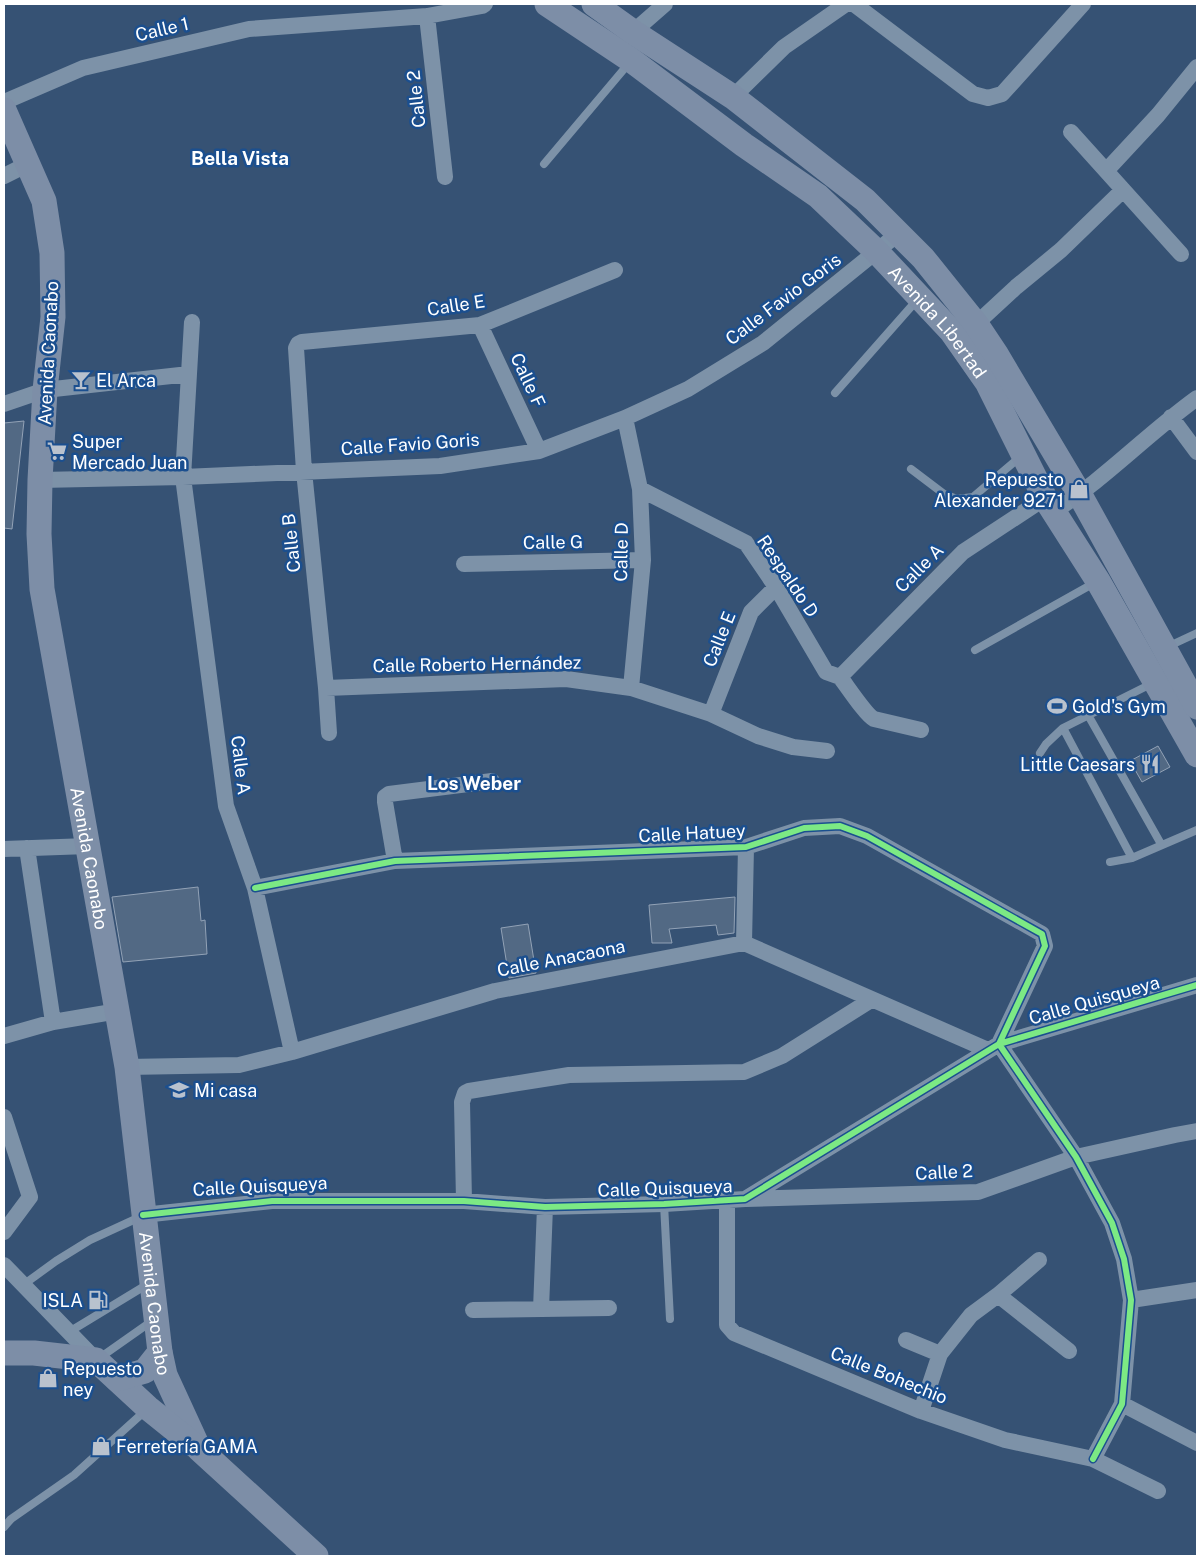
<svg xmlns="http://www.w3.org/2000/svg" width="1201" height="1560" font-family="'Public Sans',sans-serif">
	<rect width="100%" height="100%" fill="#365274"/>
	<path fill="#526984" stroke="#92a2b6" d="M24 421 12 529 4 528V423Z
		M1158 746 1170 767 1142 782 1130 761Z
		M198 887 201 921 205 920 207 954 123 962 112 897Z
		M735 897 734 933 718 935 716 925 669 929 672 943H652L649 905Z
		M528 924 536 973 509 978 501 928Z"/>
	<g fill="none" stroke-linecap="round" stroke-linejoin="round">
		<path stroke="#7d92a8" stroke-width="8" d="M544 164 630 62
			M835 393 917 300
			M911 469 944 494 957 499 973 497 1020 457
			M1167 647 1197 633
			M975 650 1096 582
			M1088 715 1161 844
			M1063 728 1132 858
			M1040 753 1046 744 1063 728 1153 683
			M1110 862 1132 858 1197 830
			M664 1204 670 1319
			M23 1285 56 1261 90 1240 140 1217
			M69 1332 148 1284
			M98 1359 152 1321
			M4 1527 11 1519 74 1475 145 1411"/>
		<path stroke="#7d92a8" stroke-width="16" d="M854 4 973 94 988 98 1002 94 1083 4
			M427 16 445 177
			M633 32 665 4
			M733 97 784 47 846 4
			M4 102 83 68 249 29 427 16 482 6 485 4
			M1071 132 1181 254
			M1106 171 1158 115 1197 67
			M4 176 28 164
			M192 322 183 477 226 806 255 888 292 1052
			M976 324 1016 287 1061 250 1123 190
			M480 325 539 451
			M4 404 45 390 189 374
			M1171 417 1197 452
			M625 418 640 489 643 560 631 688
			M40 480 183 477 440 466 539 451 625 418 688 389 763 343 899 233
			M640 489 746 543 776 587 826 672 840 677 963 552 1045 498
			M1053 512C1105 479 1147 434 1197 398
			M464 564 643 560
			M840 677C847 686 866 715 874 719L921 730
			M326 688 566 679 631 688 711 714 758 736 793 747 827 751
			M711 714 751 612 776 587
			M329 733 326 688 304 471 296 348 298 344 302 342 480 325 615 270
			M27 848 53 1022
			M4 849 88 846
			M395 861 385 802V797L389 794 492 781
			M255 888 395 861 746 847 804 828 840 826 867 836 1042 934 1045 946 999 1044 1076 1157 1112 1223 1124 1259 1131 1300 1122 1404 1093 1459
			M744 943 746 847
			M4 1036 53 1022 118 1011
			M127 1067 239 1065 292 1052 495 991 744 943 988 1050
			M4 1117 30 1197 4 1232
			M746 1199 978 1192 1076 1157 1175 1135 1197 1131
			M464 1201 462 1102 465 1093 469 1091 569 1075 744 1072 782 1056 871 1000
			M727 1201V1325L734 1333 921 1411 1005 1440 1093 1459 1158 1491
			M143 1215 272 1201H464L545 1207 664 1204 745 1199 999 1044 1197 985
			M4 1265 96 1360
			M998 1295 1069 1351
			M1131 1300 1197 1290
			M541 1309 545 1207
			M473 1310 609 1308
			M906 1340 940 1354
			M1122 1404 1197 1443
			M921 1411 940 1354 971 1315 998 1295 1039 1260"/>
		<g stroke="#7d8ea7" stroke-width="25">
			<path id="s1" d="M547 4 631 60 744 145 818 196 876 251 952 332 987 382 1045 498 1098 581 1197 755"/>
			<path d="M594 4 633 32 733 97 865 200 923 258 976 324 996 354 1080 495 1197 707"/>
			<path id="s2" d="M4 110 44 201 52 253 53 317 45 390 40 480 39 534 42 589 127 1067 160 1352 165 1375 199 1449 316 1556"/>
			<path d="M4 1353H34L96 1360 148 1408 194 1445"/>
			<path d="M117 1379 145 1371 160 1352"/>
		</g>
		<defs>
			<path id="cycleway" d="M255 888 395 861 746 847 804 828 840 826 867 836 1042 934 1045 946 999 1044 1076 1157 1112 1223 1124 1259 1131 1300 1122 1404 1093 1459
				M143 1215 272 1201H464L545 1207 664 1204 745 1199 999 1044 1197 985"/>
		</defs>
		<use href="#cycleway" stroke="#1b4f8f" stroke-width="9"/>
		<use href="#cycleway" stroke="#7ce984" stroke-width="6"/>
	</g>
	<defs>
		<symbol id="bar-bare" viewBox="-9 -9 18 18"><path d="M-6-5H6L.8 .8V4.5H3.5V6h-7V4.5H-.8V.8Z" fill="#b9c2ce" stroke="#1b4f8f" stroke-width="2.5" paint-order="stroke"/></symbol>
		<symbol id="supermarket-bare" viewBox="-9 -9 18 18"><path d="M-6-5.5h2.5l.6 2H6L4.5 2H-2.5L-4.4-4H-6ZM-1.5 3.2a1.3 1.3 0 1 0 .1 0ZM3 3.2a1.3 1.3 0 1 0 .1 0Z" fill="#b9c2ce" stroke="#1b4f8f" stroke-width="2.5" paint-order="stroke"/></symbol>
		<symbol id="shop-bare" viewBox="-9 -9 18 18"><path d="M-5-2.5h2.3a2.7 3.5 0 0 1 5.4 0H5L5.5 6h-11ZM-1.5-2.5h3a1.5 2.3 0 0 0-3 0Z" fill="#b9c2ce" stroke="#1b4f8f" stroke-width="2.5" paint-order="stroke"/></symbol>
		<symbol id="stadium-bare" viewBox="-9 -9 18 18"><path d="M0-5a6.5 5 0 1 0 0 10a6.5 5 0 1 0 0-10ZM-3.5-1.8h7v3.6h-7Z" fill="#b9c2ce" stroke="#1b4f8f" stroke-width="2.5" paint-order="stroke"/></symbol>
		<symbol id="restaurant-bare" viewBox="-9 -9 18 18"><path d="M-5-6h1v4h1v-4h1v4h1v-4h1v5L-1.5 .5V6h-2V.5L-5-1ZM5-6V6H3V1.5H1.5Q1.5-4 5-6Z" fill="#b9c2ce" stroke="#1b4f8f" stroke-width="2.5" paint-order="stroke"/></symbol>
		<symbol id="school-bare" viewBox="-9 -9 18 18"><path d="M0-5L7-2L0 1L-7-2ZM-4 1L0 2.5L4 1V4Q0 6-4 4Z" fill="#b9c2ce" stroke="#1b4f8f" stroke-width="2.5" paint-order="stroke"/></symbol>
		<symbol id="fuel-bare" viewBox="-9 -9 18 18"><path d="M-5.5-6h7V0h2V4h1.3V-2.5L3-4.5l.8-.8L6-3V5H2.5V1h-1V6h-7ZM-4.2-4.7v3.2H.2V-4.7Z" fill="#b9c2ce" stroke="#1b4f8f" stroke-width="2.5" paint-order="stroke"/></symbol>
	</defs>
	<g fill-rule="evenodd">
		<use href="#bar-bare" x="67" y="366" width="28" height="28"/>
		<use href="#supermarket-bare" x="43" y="437" width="28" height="28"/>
		<use href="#shop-bare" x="1065" y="475" width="28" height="28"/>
		<use href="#stadium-bare" x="1043" y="692" width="28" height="28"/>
		<use href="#restaurant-bare" x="1136" y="750" width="28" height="28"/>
		<use href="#school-bare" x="165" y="1076" width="28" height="28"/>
		<use href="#fuel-bare" x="84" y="1286" width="28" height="28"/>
		<use href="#shop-bare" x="34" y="1364" width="28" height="28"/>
		<use href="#shop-bare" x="87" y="1432" width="28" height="28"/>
	</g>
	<g text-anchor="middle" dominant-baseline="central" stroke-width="5" stroke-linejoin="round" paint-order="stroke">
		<g font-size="18" fill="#fff" stroke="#1b4f8f">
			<text transform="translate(162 29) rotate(-13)">Calle 1</text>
			<text transform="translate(416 99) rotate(-96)">Calle 2</text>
			<text transform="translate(783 299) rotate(-37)">Calle Favio Goris</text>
			<text transform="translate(456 305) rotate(-9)">Calle E</text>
			<text stroke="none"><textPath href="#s1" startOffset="506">Avenida Libertad</textPath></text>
			<text transform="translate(48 353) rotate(-87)">Avenida Caonabo</text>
			<text transform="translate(528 380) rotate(65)">Calle F</text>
			<text transform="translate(410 444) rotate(-4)">Calle Favio Goris</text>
			<text transform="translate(553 542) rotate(-1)">Calle G</text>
			<text transform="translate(291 543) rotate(-96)">Calle B</text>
			<text transform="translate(621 552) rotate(-89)">Calle D</text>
			<text transform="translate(919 568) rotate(-45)">Calle A</text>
			<text transform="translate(788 576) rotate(56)">Respaldo D</text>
			<text transform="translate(719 639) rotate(-68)">Calle E</text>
			<text transform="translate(477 664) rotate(-1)">Calle Roberto Hernández</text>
			<text transform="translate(241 765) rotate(83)">Calle A</text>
			<text transform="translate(692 833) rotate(-3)">Calle Hatuey</text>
			<text stroke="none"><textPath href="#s2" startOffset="762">Avenida Caonabo</textPath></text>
			<text transform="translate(561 958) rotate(-11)">Calle Anacaona</text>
			<text transform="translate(1094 1000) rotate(-16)">Calle Quisqueya</text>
			<text transform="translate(944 1172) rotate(-3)">Calle 2</text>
			<text transform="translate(260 1186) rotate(-3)">Calle Quisqueya</text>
			<text transform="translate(665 1188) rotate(-2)">Calle Quisqueya</text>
			<text stroke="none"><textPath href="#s2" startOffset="1212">Avenida Caonabo</textPath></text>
			<text transform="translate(889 1375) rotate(22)">Calle Bohechio</text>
		</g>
		<g font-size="18" fill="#fff" stroke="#1b4f8f" text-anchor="start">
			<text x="96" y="380">El Arca</text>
			<text x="72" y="441">Super<tspan x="72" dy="21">Mercado Juan</tspan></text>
			<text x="1064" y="479" text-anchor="end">Repuesto<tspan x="1064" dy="21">Alexander 9271</tspan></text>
			<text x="1072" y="706">Gold's Gym</text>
			<text x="1135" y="764" text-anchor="end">Little Caesars</text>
			<text x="194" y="1090">Mi casa</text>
			<text x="83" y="1300" text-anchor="end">ISLA</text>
			<text x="63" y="1368">Repuesto<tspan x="63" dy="21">ney</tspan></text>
			<text x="116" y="1446">Ferretería GAMA</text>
		</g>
		<g font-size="19" font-weight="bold" fill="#fff" stroke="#1b4f8f">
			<text x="240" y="158">Bella Vista</text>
			<text x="474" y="783">Los Weber</text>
		</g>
	</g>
	<rect width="1201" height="1560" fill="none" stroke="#ffffff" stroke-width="10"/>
</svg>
